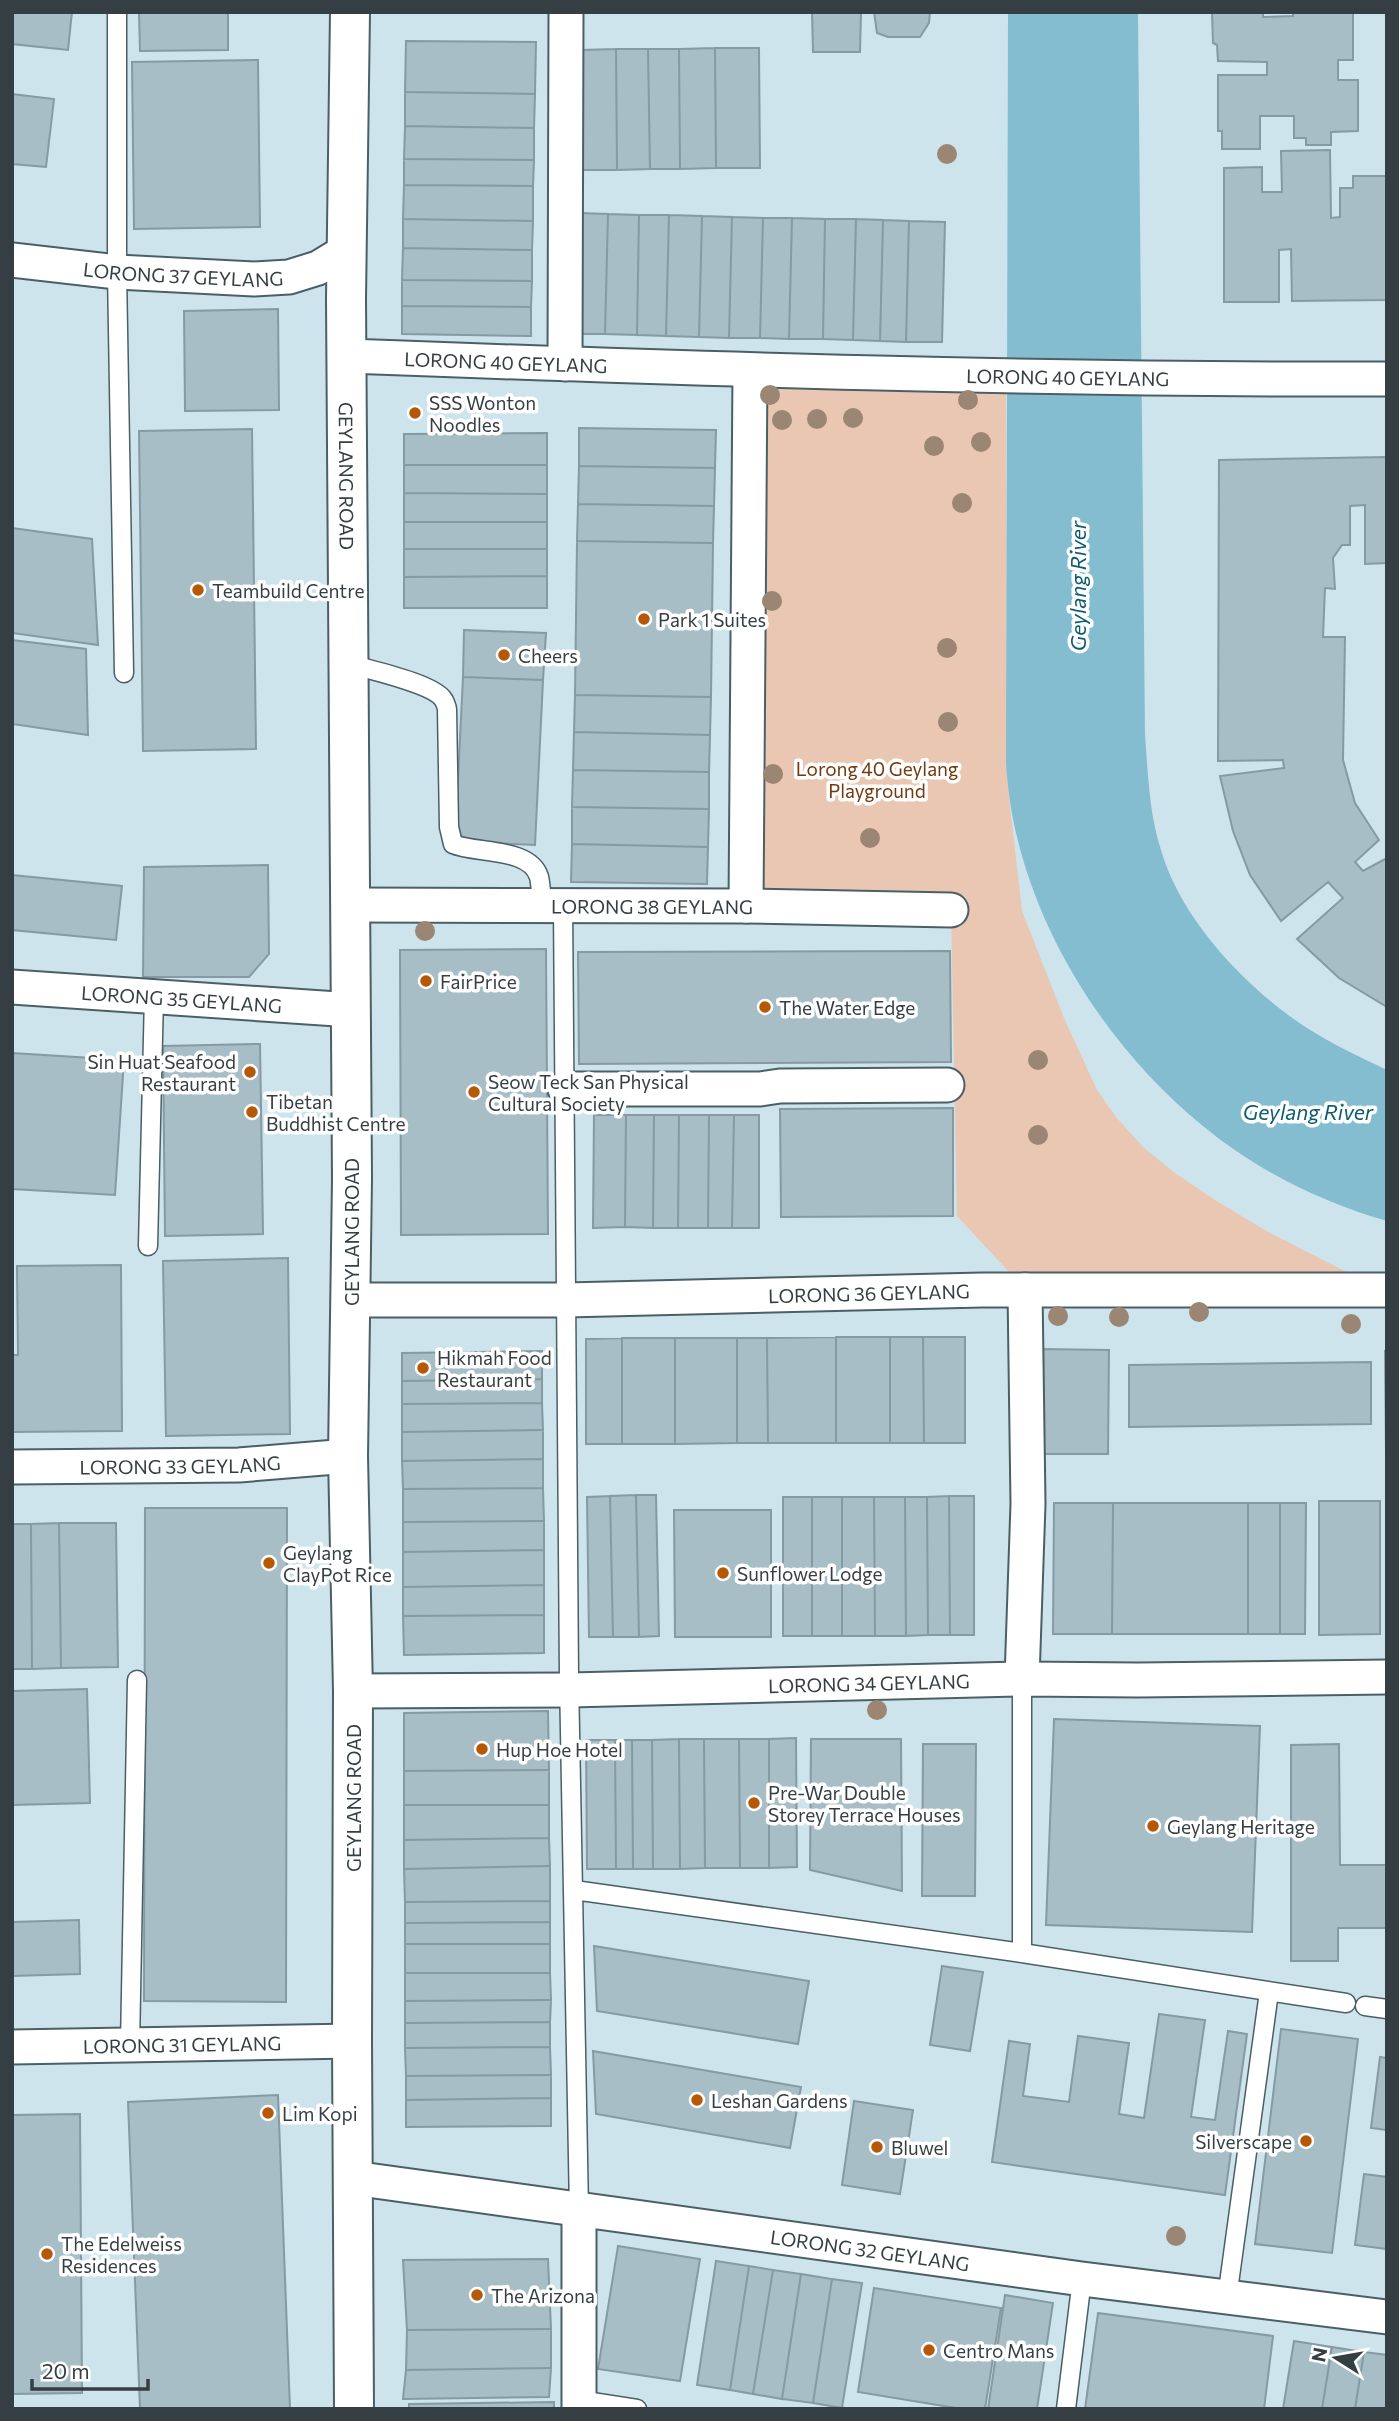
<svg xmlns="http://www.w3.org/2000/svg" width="1399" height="2421" font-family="Commissioner,sans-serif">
	<rect width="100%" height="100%" fill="#cde4ec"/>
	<path fill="#e9c7b3" d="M750 371 1006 377 1007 780 1022 911 1064 1018 1097 1090 1116 1117 1144 1148 1175 1173 1215 1200 1270 1233 1382 1290 1025 1289 957 1216 951 911 746 906Z"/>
	<path fill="#84bdd0" d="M1008 12H1138L1145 734C1148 773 1149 813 1161 850 1181 920 1247 989 1307 1028 1332 1044 1360 1057 1387 1070V1221C1321 1202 1256 1170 1203 1126 1097 1040 1013 901 1006 762Z"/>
	<path fill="#a7bec6" stroke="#859aa2" stroke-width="2" d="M12 12H72L68 50 12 44Z
		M139 12H228V50L140 51Z
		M812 12H861L860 52H813Z
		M874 12H930L929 23 920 37H888L877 33Z
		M1212 12H1263V17L1293 16V12H1353V60H1338V80H1358V131L1331 132V145H1306V138H1294V116H1260V149H1222V131H1218V75H1267V62L1218 61 1217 45 1213 43Z
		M406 41 536 42 535 94 405 92Z
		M715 48 716 168 680 169 679 49Z
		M715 48H759L760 168H716Z
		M616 49H648L650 169 617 170Z
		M616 49 617 170H583L581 50Z
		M648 49H679L680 169H650Z
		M258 60 260 227 134 229 132 62Z
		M405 92 535 94 534 128 405 126Z
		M12 94 54 99 46 167 12 164Z
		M405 126 534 128V160L404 159Z
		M1330 150 1331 218 1340 217V188H1353V176H1387V300L1292 301 1291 249 1279 250V302H1224V168L1262 167V192H1282L1281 151Z
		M404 159 534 160 533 186 404 185Z
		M404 185 533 186V221L403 219Z
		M578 213 608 214 605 334H575Z
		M608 214 639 215 637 335 605 334Z
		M639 215H669L666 336 637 335Z
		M669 215 702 216 699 337 666 336Z
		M702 216 732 217 729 338 699 337Z
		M732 217 763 218 760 338H729Z
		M763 218H792L789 339 760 338Z
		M792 218 825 219 823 339H789Z
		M403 219 533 221 532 250 403 248Z
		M825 219H856L853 340 823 339Z
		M856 219 883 220 880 341 853 340Z
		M883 220 909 221 906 342 880 341Z
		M909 221 945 222 942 342H906Z
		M403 248 532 250V281L402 280Z
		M402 280 532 281 531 307 402 306Z
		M402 306 531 307V336L402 334Z
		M278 309 279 410 185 411 184 311Z
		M579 428 716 430 715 468 579 466Z
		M252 429 256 749 143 751 139 431Z
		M547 433V465H404V434Z
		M1387 457V563L1365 564V505L1350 506V545H1342L1333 558 1335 589 1325 588 1323 637H1345L1343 760 1355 803 1379 840 1355 862 1363 871 1387 858V1007L1339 978 1297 939 1343 898 1328 882 1281 921 1250 875 1233 831 1220 776 1284 768 1283 760 1218 761 1219 460Z
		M404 465H547V494L404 493Z
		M579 466 715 468 714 506 578 504Z
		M404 493 547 494V522H404Z
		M578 504 714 506 713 543 577 541Z
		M404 522H547V549H404Z
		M12 528 92 539 98 645 12 633Z
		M577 541 713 543 711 697 575 695Z
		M404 549H547V576L404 577Z
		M547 576V608H404V577Z
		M464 630 546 633 543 680 463 677Z
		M12 640 86 649 88 735 12 724Z
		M463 677 543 680 535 845 455 841Z
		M575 695 711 697 710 735 574 732Z
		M574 732 710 735 709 772 573 770Z
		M573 770 709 772V809L572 807Z
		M572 807 709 809 708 847 572 844Z
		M572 844 708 847 707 884 571 882Z
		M268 865 269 954 249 977H143L144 867Z
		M12 875 122 886 116 940 12 930Z
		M546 949 548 1234 401 1235 400 950Z
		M950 951 951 1062 579 1064 578 952Z
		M260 1044 263 1234 165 1236 163 1046Z
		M12 1053 124 1060 115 1195 12 1189Z
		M953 1108V1216L781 1217 780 1109Z
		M594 1115H626L625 1227 593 1228Z
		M626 1115H654L653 1228 625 1227Z
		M654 1115H679L678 1228H653Z
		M679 1115H709L708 1228H678Z
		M709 1115H734L732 1228H708Z
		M734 1115H759V1228H732Z
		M288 1258 290 1434 166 1436 163 1261Z
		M121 1265 122 1431 12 1432V1355H18L17 1266Z
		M836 1337V1443H768L767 1338Z
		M836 1337H890V1443H836Z
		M890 1337H923L924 1443H890Z
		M923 1337H965V1443H924Z
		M622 1338V1444H586V1339Z
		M622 1338H675V1444H622Z
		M675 1338H737V1443L675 1444Z
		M737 1338H767L768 1443H737Z
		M1042 1349 1109 1350 1108 1454H1041Z
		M542 1351V1379L402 1381V1353Z
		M1385 1351H1387V1454H1386Z
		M1371 1362V1424L1129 1427V1365Z
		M542 1379V1403L402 1404V1381Z
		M542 1403 543 1430 402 1432V1404Z
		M543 1430V1459L402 1461V1432Z
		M543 1459V1488L403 1489 402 1461Z
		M543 1488 544 1521 403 1522V1489Z
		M636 1495H656L659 1636 639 1637Z
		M636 1495 639 1637H613L610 1496Z
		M610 1496 613 1637H589L587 1497Z
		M949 1496 950 1635H928L927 1497Z
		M949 1496H974V1635H950Z
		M783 1497H812V1636H783Z
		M812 1497H842V1636H812Z
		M842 1497H874L875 1636H842Z
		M874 1497H905L906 1636H875Z
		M905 1497H927L928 1635 906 1636Z
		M1319 1501H1380V1634L1319 1635Z
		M1054 1503H1113L1112 1634H1053Z
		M1113 1503H1248V1634H1112Z
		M1248 1503H1280V1634H1248Z
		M1280 1503H1306L1305 1634H1280Z
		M145 1508H287L286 2002 144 2001Z
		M674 1510H771V1637H675Z
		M544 1521V1550L403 1552V1522Z
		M59 1523H116L118 1667 61 1668Z
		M59 1523 61 1668 32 1669 31 1524Z
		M12 1524H31L32 1669H12Z
		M544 1550V1585L403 1587V1552Z
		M544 1585V1615L403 1616V1587Z
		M544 1615V1653L404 1655 403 1616Z
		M87 1689 90 1803 12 1805V1691Z
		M548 1711 549 1770 404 1771V1713Z
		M1054 1719 1260 1726 1252 1932 1046 1925Z
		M796 1738 797 1867 769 1868V1739Z
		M679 1739H704L705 1868 680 1869Z
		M679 1739 680 1869H653L652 1740Z
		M704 1739H739L740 1868H705Z
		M739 1739H769V1868H740Z
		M811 1739H901L902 1891 810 1870Z
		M586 1740H615L616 1869H587Z
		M615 1740H632L633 1869H616Z
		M632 1740H652L653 1869H633Z
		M923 1744H976L975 1896H922Z
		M1339 1744 1340 1865H1387V1928H1338V1961H1291V1745Z
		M549 1770V1805H404V1771Z
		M404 1805H549V1838L404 1840Z
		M549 1838 550 1866 404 1869V1840Z
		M550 1866V1901L405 1902 404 1869Z
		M550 1901V1922L405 1923V1902Z
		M79 1920 80 1974 12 1976V1922Z
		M550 1922V1944H405V1923Z
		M405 1944H550V1973H405Z
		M594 1946 809 1981 798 2044 597 2011Z
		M942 1966 983 1972 970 2051 930 2045Z
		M405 1973H550L551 2000 405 2001Z
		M551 2000 550 2022 405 2023V2001Z
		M1159 2014 1205 2020 1191 2117 1215 2120 1228 2031 1247 2034 1225 2195 992 2162 1009 2041 1030 2044 1023 2096 1069 2102 1078 2036 1129 2043 1119 2114 1144 2118Z
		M550 2022V2047L405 2048V2023Z
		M1281 2029 1358 2039 1332 2253 1255 2244Z
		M550 2047 551 2075 406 2076 405 2048Z
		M593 2051 801 2087 790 2148 596 2114Z
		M1380 2057 1387 2058V2130L1371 2128Z
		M551 2075V2098L406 2100V2076Z
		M278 2095 290 2409H140L128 2102Z
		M551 2098V2126L406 2127V2100Z
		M854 2101 913 2110 900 2194 842 2185Z
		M80 2114 82 2393 12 2394V2115Z
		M1364 2174 1387 2177V2249L1355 2245Z
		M618 2246 700 2259 680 2381 598 2369Z
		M548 2259 551 2329 407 2330 403 2260Z
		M716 2261 749 2266 730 2390 697 2385Z
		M749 2266 773 2270 753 2394 730 2390Z
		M773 2270 801 2274 782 2399 753 2394Z
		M801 2274 832 2279 813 2403 782 2399Z
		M832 2279 862 2283 842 2408 813 2403Z
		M874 2288 1001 2308 985 2409H962L858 2392Z
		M1005 2295 1053 2303 1037 2409H988Z
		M1098 2313 1273 2336 1264 2409H1085Z
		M551 2329V2368L406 2370 407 2330Z
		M1294 2341 1332 2347 1322 2409H1283Z
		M1332 2347 1364 2352 1355 2409H1322Z
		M1364 2352 1387 2355V2409H1355Z
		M551 2368 549 2397 403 2399 406 2370Z
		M554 2402V2409H409V2404Z"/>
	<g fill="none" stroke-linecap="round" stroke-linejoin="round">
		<defs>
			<path id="service" d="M117 12V272L124 673
				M350 664C369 670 432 683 443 699 444 700 447 707 447 709L449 827 453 844C476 854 530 847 539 877 541 886 541 896 543 905
				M563 905 569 1678 579 2211
				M148 1246 154 996
				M574 1890 1022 1953 1346 2003
				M1022 1953V1679
				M1365 2006 1387 2009
				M130 2046 137 1680
				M1227 2298 1269 1992
				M579 2400 637 2409
				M1066 2409 1082 2279"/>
			<g id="minor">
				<path id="s1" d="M12 260 117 272 254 279 289 277 318 268 346 251"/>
				<path id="s2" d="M347 356C694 369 1040 380 1387 379"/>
				<path d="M565 364 566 12"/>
				<path id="s3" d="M351 905 746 906 951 910"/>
				<path d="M746 906 750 371"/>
				<path id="s4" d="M12 987 352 1010"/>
				<path d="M565 1089H760L780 1086 947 1085"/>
				<path id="s5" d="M351 1300H566L982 1290H1387"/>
				<path id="s6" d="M12 1467 239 1465 348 1456"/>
				<path d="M1022 1679 1028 1504 1025 1290"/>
				<path id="s7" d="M353 1691 570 1690 1022 1679 1138 1680 1387 1677"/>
				<path id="s8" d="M12 2047 352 2041"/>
				<path id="s9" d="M353 2178 1082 2279 1387 2317"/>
				<path d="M579 2409V2211"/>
			</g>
			<g id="primary">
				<path id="s10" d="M350 12 346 299 352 1179 348 1456 353 1691 352 2041 354 2409"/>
			</g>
		</defs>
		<use href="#service" stroke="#4b5f66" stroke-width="21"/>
		<use href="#minor" stroke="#4b5f66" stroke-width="37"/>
		<use href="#primary" stroke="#4b5f66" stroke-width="42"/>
		<use href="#service" stroke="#fff" stroke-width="18"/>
		<use href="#minor" stroke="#fff" stroke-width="33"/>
		<use href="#primary" stroke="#fff" stroke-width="38"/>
	</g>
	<g fill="#9a8672">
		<circle cx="947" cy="154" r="10"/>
		<circle cx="770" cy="395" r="10"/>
		<circle cx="968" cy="400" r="10"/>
		<circle cx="853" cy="418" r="10"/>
		<circle cx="817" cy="419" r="10"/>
		<circle cx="782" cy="420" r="10"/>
		<circle cx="981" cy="442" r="10"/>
		<circle cx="934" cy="446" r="10"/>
		<circle cx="962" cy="503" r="10"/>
		<circle cx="772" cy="601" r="10"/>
		<circle cx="947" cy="648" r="10"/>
		<circle cx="948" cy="722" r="10"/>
		<circle cx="773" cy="774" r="10"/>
		<circle cx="870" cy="838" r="10"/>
		<circle cx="425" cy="931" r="10"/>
		<circle cx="1038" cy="1060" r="10"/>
		<circle cx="1038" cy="1135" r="10"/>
		<circle cx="1199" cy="1312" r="10"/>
		<circle cx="1058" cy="1316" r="10"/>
		<circle cx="1119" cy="1317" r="10"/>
		<circle cx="1351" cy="1324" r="10"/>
		<circle cx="877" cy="1710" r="10"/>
		<circle cx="1176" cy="2236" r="10"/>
	</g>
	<g fill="#b65806" stroke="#fff" stroke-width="2.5">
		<circle cx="415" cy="413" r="7"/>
		<circle cx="198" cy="590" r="7"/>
		<circle cx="644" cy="619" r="7"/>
		<circle cx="504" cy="655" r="7"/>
		<circle cx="426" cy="981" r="7"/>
		<circle cx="765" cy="1007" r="7"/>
		<circle cx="250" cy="1072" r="7"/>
		<circle cx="474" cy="1092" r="7"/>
		<circle cx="252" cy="1112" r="7"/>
		<circle cx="423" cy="1368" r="7"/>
		<circle cx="269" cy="1563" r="7"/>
		<circle cx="723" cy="1573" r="7"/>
		<circle cx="482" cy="1749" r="7"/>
		<circle cx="754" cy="1803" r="7"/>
		<circle cx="1153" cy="1826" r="7"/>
		<circle cx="697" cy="2100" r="7"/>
		<circle cx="268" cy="2113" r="7"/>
		<circle cx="1306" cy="2141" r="7"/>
		<circle cx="877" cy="2147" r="7"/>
		<circle cx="47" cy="2254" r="7"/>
		<circle cx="477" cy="2295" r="7"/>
		<circle cx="929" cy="2350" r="7"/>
	</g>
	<g text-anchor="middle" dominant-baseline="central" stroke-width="7" stroke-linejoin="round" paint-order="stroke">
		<g font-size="19" fill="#353e42" stroke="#fff">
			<text stroke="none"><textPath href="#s1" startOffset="172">LORONG 37 GEYLANG</textPath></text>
			<text stroke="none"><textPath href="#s2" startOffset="159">LORONG 40 GEYLANG</textPath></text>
			<text stroke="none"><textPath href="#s2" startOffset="721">LORONG 40 GEYLANG</textPath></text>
			<text stroke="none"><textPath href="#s10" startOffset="464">GEYLANG ROAD</textPath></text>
			<text stroke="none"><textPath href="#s3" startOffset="301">LORONG 38 GEYLANG</textPath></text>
			<text stroke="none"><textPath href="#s4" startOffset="170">LORONG 35 GEYLANG</textPath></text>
			<text transform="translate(351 1232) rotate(-90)">GEYLANG ROAD</text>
			<text stroke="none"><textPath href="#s5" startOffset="518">LORONG 36 GEYLANG</textPath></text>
			<text stroke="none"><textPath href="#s6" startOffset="168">LORONG 33 GEYLANG</textPath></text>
			<text stroke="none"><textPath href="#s7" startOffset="516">LORONG 34 GEYLANG</textPath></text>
			<text transform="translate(353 1798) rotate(-90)">GEYLANG ROAD</text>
			<text stroke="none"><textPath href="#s8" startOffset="170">LORONG 31 GEYLANG</textPath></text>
			<text stroke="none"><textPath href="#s9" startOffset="522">LORONG 32 GEYLANG</textPath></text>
		</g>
		<g font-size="19" fill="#353e42" stroke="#fff" text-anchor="start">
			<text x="429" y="402">SSS Wonton<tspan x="429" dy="22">Noodles</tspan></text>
			<text x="212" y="590">Teambuild Centre</text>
			<text x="658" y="619">Park 1 Suites</text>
			<text x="518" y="655">Cheers</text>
			<text x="440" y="981">FairPrice</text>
			<text x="779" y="1007">The Water Edge</text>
			<text x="236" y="1061" text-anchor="end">Sin Huat Seafood<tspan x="236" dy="22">Restaurant</tspan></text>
			<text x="488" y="1081">Seow Teck San Physical<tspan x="488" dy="22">Cultural Society</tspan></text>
			<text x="266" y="1101">Tibetan<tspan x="266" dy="22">Buddhist Centre</tspan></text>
			<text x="437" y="1357">Hikmah Food<tspan x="437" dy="22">Restaurant</tspan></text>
			<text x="283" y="1552">Geylang<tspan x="283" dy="22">ClayPot Rice</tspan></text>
			<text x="737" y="1573">Sunflower Lodge</text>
			<text x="496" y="1749">Hup Hoe Hotel</text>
			<text x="768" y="1792">Pre-War Double<tspan x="768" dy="22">Storey Terrace Houses</tspan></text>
			<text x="1167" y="1826">Geylang Heritage</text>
			<text x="711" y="2100">Leshan Gardens</text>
			<text x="282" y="2113">Lim Kopi</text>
			<text x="1292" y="2141" text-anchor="end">Silverscape</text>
			<text x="891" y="2147">Bluwel</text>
			<text x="61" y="2243">The Edelweiss<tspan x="61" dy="22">Residences</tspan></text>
			<text x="491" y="2295">The Arizona</text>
			<text x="943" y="2350">Centro Mans</text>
		</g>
		<g font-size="19" fill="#71390f" stroke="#fff">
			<text x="877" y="768">Lorong 40 Geylang<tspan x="877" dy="22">Playground</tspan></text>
		</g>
		<g font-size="21" font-style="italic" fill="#0f5b70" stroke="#fff">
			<text transform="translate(1077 586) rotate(-90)">Geylang River</text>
			<text x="1308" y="1111">Geylang River</text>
		</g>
	</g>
	<rect width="1399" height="2421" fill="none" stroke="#353e42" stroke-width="28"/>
	<g transform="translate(1336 2358) rotate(281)" stroke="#ffffff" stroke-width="5" paint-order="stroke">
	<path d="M0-5L12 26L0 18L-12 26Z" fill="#353e42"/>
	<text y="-10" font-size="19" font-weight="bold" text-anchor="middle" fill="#353e42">N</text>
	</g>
	<path d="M32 2379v10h116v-10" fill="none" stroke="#353e42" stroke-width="3.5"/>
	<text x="42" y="2379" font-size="21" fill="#353e42" stroke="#ffffff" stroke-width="5" paint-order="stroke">20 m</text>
</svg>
